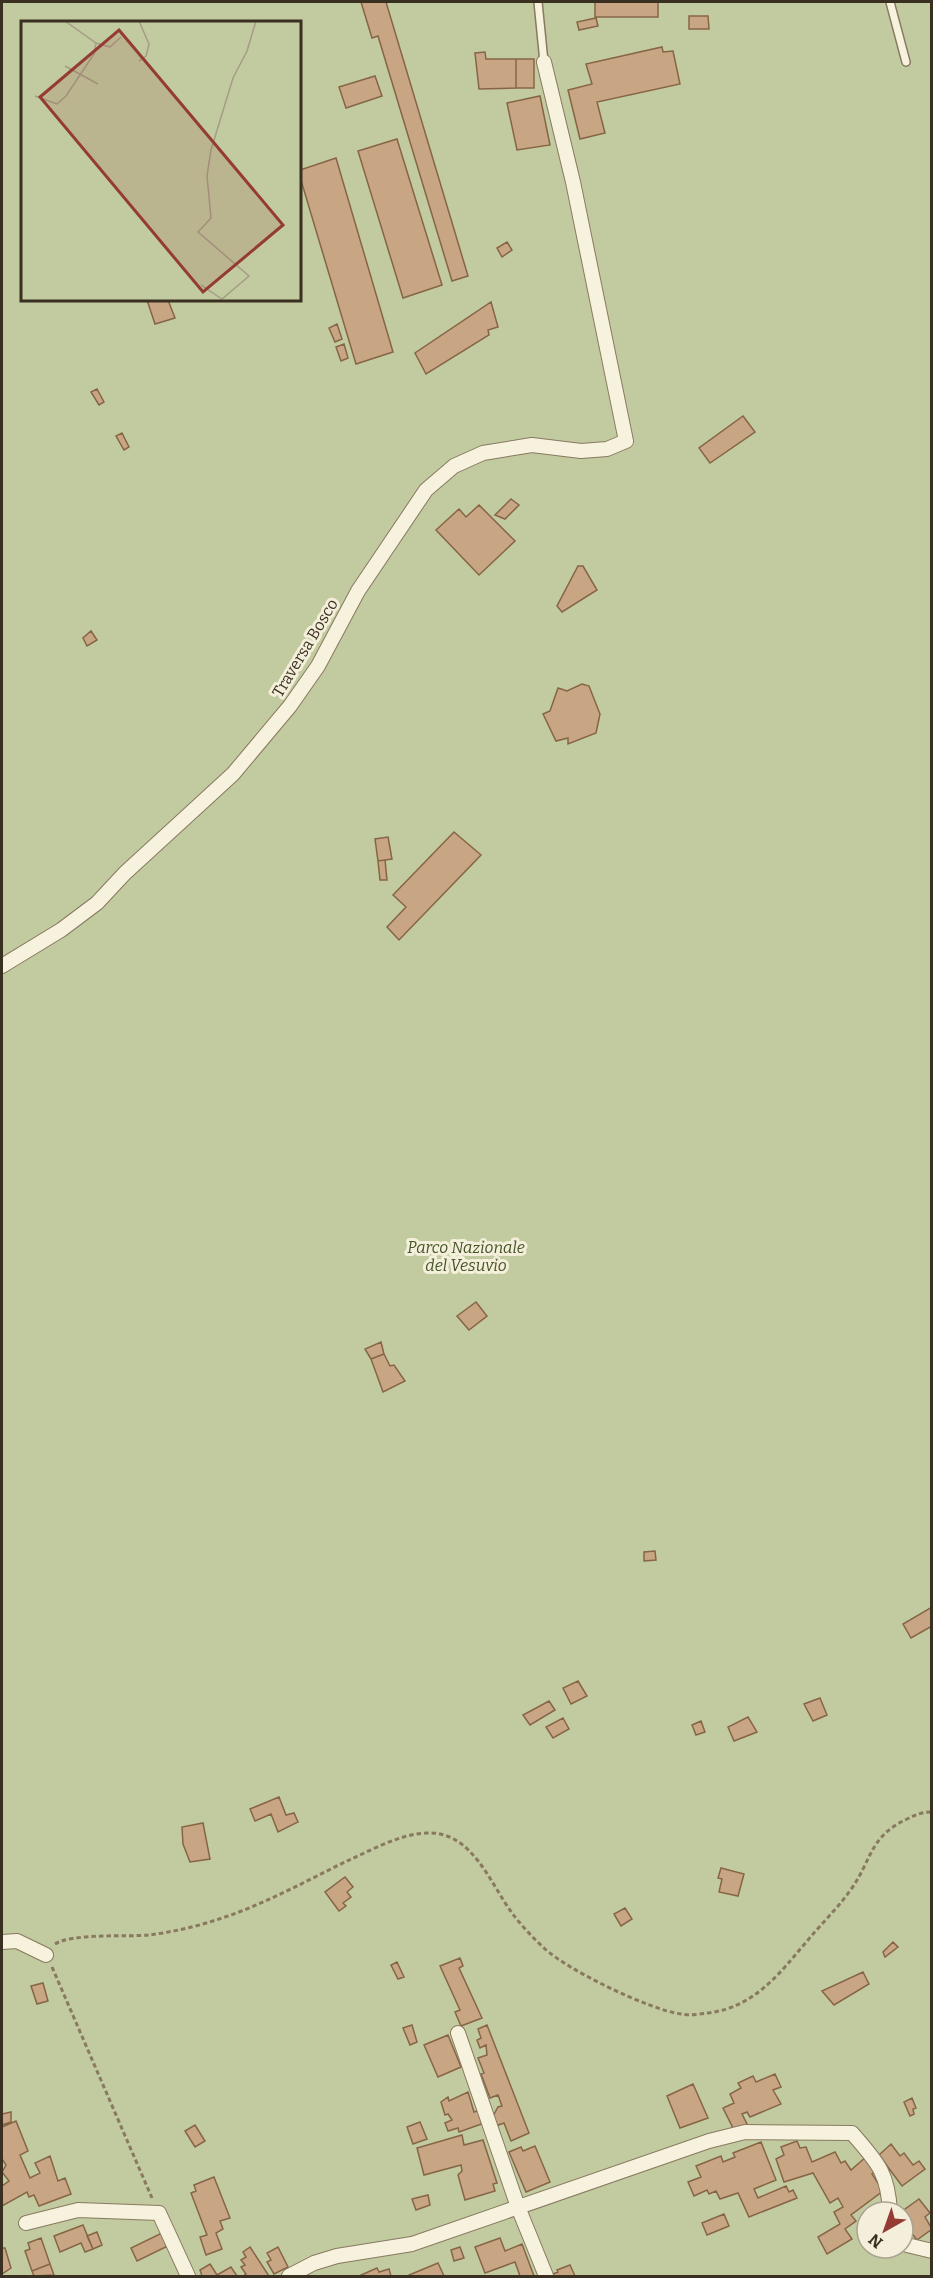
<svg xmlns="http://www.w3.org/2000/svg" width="933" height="2278" font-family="Bitter,serif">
	<rect width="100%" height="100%" fill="#ece5cb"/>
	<path fill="#c2ca9f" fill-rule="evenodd" d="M2 2H931V2276H2ZM22 22H300V300H22ZM867 2212H903V2248H867Z"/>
	<path fill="#c8a683" stroke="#866547" stroke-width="1.5" d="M361 2H386L468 276 452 281 378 36 372 38Z
		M595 2H658V17H595Z
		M689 16H708L709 29H689Z
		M596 18 598 26 579 30 577 22Z
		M662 47 663 52 673 51 680 84 597 102 605 133 580 139 568 90 592 84 586 64Z
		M485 52 486 59H516V88L479 89 475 53Z
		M516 59H534V88H516Z
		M375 76 382 96 346 108 339 87Z
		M540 96 550 145 517 150 507 103Z
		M397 139 442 285 403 298 358 151Z
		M336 158 393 352 356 364 300 177V170Z
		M507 242 512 250 502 257 497 248Z
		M147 300H168L175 318 155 324Z
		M491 302 498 327 488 330 489 335 426 374 415 353Z
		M337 324 342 339 335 342 329 328Z
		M344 344 348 358 341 361 336 347Z
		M97 389 104 402 99 405 91 392Z
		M743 416 755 432 710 463 699 448Z
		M122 433 129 447 124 450 116 436Z
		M511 499 519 505 505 519 495 515Z
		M479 505 515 541 479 575 436 530 459 509 466 517Z
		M578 566H583L597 590 562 612 557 606Z
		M91 631 97 640 87 646 83 638Z
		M582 684 589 686 600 714 596 733 568 744V738L556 741 543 714 550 711 558 688 567 691Z
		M454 832 481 855 399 940 387 927 406 907 393 895Z
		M388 837 392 859 378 861 375 839Z
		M385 860 387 880H380L378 861Z
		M476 1302 487 1316 469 1330 457 1316Z
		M381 1342 384 1354 371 1359 365 1349Z
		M384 1354 390 1366 394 1365 405 1381 383 1392 371 1359Z
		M655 1551 656 1560 644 1561V1552Z
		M932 1607V1626L911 1638 903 1624Z
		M578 1681 587 1696 571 1704 563 1688Z
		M820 1698 827 1715 813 1721 804 1704Z
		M549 1701 555 1710 530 1725 523 1715Z
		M748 1717 757 1732 734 1741 728 1727Z
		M563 1718 569 1729 553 1738 546 1727Z
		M701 1721 705 1732 696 1735 692 1725Z
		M279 1797 286 1815 294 1813 298 1822 278 1832 271 1814 255 1821 250 1809Z
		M203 1823 210 1859 190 1862 183 1844 182 1827Z
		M721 1868 744 1874 738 1896 719 1892 722 1879 718 1878Z
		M345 1877 353 1887 347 1892 351 1897 343 1903 346 1906 339 1911 325 1892Z
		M625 1908 632 1919 621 1926 614 1914Z
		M893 1942 898 1947 885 1957 883 1952Z
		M460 1958 463 1966 459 1968 482 2018 461 2026 455 2012 460 2010 440 1966Z
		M397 1962 404 1977 398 1979 391 1965Z
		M863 1972 869 1984 834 2005 822 1991Z
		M43 1983 48 2001 37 2004 31 1986Z
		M412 2025 417 2042 410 2045 403 2028Z
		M487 2025 529 2133 511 2141 504 2123 496 2126 493 2116 498 2107 502 2106 498 2095 490 2098 481 2074 484 2073 478 2058 487 2055 486 2045 480 2048 477 2040 481 2038 478 2029Z
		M448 2035 461 2067 438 2077 424 2045Z
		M775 2074 781 2087 773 2090 781 2104 750 2117 747 2112 742 2114 747 2124 734 2130 723 2108 734 2103 730 2094 741 2088 738 2083 753 2076 756 2082Z
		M693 2084 708 2118 680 2128 667 2096Z
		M468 2092 474 2112 483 2109 487 2122 459 2132 458 2128 448 2131 445 2123 452 2120 448 2114 445 2115 441 2102 448 2097 449 2101Z
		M912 2098 916 2108 913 2109 914 2114 910 2116 904 2102Z
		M11 2112V2122L2 2125V2114Z
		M16 2121 28 2151 20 2155 30 2178 40 2173 35 2163 50 2156 58 2181 65 2178 71 2194 39 2206 34 2195 29 2197 27 2192 2 2206V2186L9 2181 2 2172 6 2165 2 2159V2127Z
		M420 2122 427 2139 413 2144 407 2127Z
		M195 2125 205 2141 195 2147 185 2131Z
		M462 2135 464 2145 483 2140 497 2183 493 2184 495 2191 465 2200 458 2175 462 2171 461 2165 424 2175 417 2148Z
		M797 2141 800 2148 806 2147 812 2162 835 2152 841 2163 845 2161 851 2170 867 2156 878 2169 872 2174 883 2191 851 2215 856 2221 845 2229 852 2239 827 2254 818 2237 840 2224 834 2212 843 2207 838 2198 830 2203 813 2173 784 2182 776 2159 784 2155 781 2147Z
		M761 2142 776 2180 754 2189 758 2198 786 2186 789 2192 793 2190 797 2198 749 2217 738 2193 720 2199 716 2191 709 2194 707 2190 694 2196 688 2182 701 2177 696 2166 721 2156 723 2162 735 2157 733 2153Z
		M891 2144 900 2156 904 2153 913 2165 919 2161 925 2169 902 2186 879 2155Z
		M535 2146 550 2182 526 2192 509 2152 521 2147 523 2151Z
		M214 2177 230 2218 220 2221 223 2229 216 2233 222 2249 206 2255 200 2237 207 2235 191 2193 196 2191 194 2185Z
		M428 2195 430 2205 416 2210 412 2199Z
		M919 2199 930 2213 925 2217 932 2229 917 2240 903 2222V2212H901Z
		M724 2214 729 2226 707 2235 702 2223Z
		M83 2225 93 2249 85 2252 81 2243 60 2252 54 2236Z
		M97 2232 102 2245 93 2249 87 2236Z
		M164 2232 170 2245 137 2261 131 2248Z
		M41 2238 50 2264 32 2271 25 2251 30 2249 28 2243Z
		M500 2238 505 2251 522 2244 534 2276H520L515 2262 485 2273 475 2247Z
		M250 2247 269 2276H243L246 2274 241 2267 245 2265 241 2260 246 2257 243 2252Z
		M278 2247 288 2267 274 2274 267 2262 271 2260 267 2253Z
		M460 2247 464 2258 454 2261 451 2250Z
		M2 2248H5L11 2268 2 2274Z
		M438 2263 444 2276H409V2275Z
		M50 2264 54 2275 34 2276 32 2271Z
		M210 2264 217 2275 231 2267 237 2276H202L200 2270Z
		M570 2265 575 2276H553V2274L558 2272 557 2270Z
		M377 2268 379 2272 389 2269 391 2276H359Z"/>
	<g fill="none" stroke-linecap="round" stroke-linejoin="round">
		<defs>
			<path id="lane" d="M538 2 544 62
				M890 2 906 62"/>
			<path id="street" d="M2 966 61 930 97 903 125 873 233 774 290 706 318 666 358 591 426 490 454 466 483 453 532 445 581 451 607 449 626 441 573 182 544 62
				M2 1942 17 1941 46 1955
				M458 2033 518 2207 546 2276
				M26 2223 78 2210 159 2213 188 2276
				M903 2240 907 2245 932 2251
				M289 2276 314 2263 337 2256 412 2244 709 2141 745 2132 852 2133C877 2162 888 2172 890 2212"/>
		</defs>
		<use href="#lane" stroke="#887960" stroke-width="10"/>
		<use href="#street" stroke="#887960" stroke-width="16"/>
		<path stroke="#887960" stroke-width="3" stroke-dasharray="4.5 3" stroke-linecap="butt" d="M55 1944C73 1933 126 1937 149 1935 173 1932 199 1926 222 1918 265 1904 306 1881 347 1861 372 1850 399 1834 427 1833 472 1831 490 1883 512 1913 521 1925 532 1937 544 1948 567 1970 650 2010 681 2014 690 2016 700 2014 708 2013 755 2007 779 1974 808 1940 821 1924 837 1909 849 1892 872 1862 868 1837 907 1819 915 1815 922 1812 932 1812
			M52 1967 152 2198"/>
		<use href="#lane" stroke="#f7f2de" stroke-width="7"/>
		<use href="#street" stroke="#f7f2de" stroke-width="14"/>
	</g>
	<g text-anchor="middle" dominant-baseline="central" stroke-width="6" stroke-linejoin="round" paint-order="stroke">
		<g font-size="16" fill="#3a3022" stroke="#f4efda">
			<text transform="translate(305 648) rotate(-59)">Traversa Bosco</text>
		</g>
		<g font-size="16" font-style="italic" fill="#47552a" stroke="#f4efda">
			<text x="466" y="1247">Parco Nazionale<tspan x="466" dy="18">del Vesuvio</tspan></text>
		</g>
	</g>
	<g transform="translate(21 21)">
		<rect width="280" height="280" fill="#ece5cb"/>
		<path d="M0 0H280V280H0Z" fill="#c2ca9f"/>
		<path fill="none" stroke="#a59d87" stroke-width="1.5" d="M44 0 75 22 89 26 100 16M118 40 125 35 128 23 118 0M44 45 77 63M14 75 36 83 45 75 73 33 75 22M180 264 201 278 228 255 177 211 190 197 186 155 190 129 212 57 226 30 235 0"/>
		<path fill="#943b33" fill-opacity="0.15" stroke="#943b33" stroke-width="3" d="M98 9 262 204 182 271 19 76Z"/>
		<rect width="280" height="280" fill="none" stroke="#3a3022" stroke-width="3"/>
	</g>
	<rect width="933" height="2278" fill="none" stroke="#3a3022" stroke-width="6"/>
	<g transform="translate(885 2230) rotate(220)"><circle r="28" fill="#f4efda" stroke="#aaa390" stroke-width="1.5"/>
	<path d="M0-4.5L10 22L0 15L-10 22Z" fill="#943b33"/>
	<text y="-9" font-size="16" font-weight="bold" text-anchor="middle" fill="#3a3022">N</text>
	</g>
</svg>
